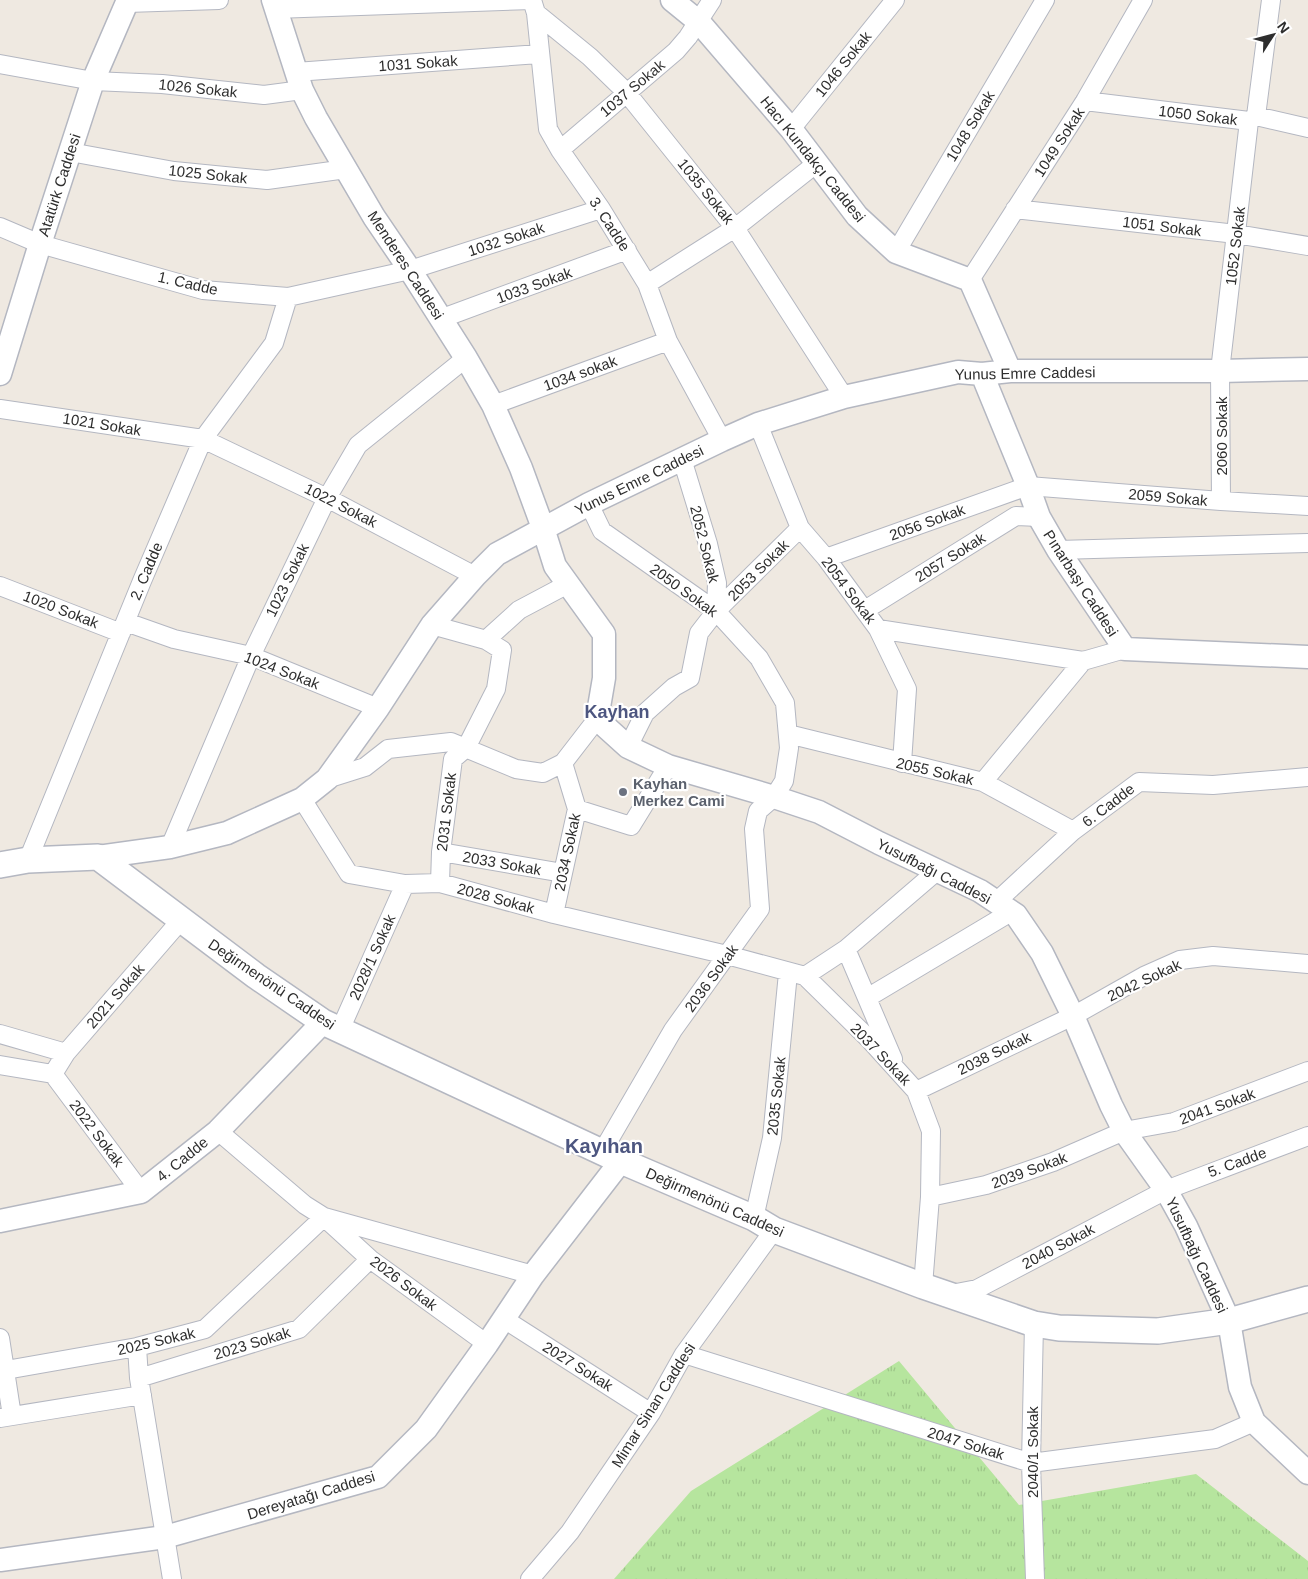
<svg xmlns="http://www.w3.org/2000/svg" width="1308" height="1579" font-family="Helvetica,sans-serif">
	<defs>
		<pattern id="grass-tufts" width="24" height="20" patternUnits="userSpaceOnUse" patternTransform="scale(1.25)"><rect width="24" height="20" fill="#b6e59e"/><path d="M3 7l-1-3M5 7V3M7 7l1-3M15 17l-1-3M17 17v-4M19 17l1-3" fill="none" stroke="#9dc588"/></pattern>
	</defs>
	<rect width="100%" height="100%" fill="#efe9e1"/>
	<path fill="url(#grass-tufts)" d="M899 1361 1019 1505 1196 1474 1308 1561V1579H614L691 1491Z"/>
	<g fill="none" stroke-linecap="round" stroke-linejoin="round">
		<defs>
			<path id="minor" d="M532 0 536 13 548 129 560 150 601 209 647 284 668 341 722 440
				M127 3 219 0
				M275 9 532 0
				M536 13 590 57 626 92 735 228 844 397
				M0 64 93 81 162 84 264 95 302 90
				M296 72 539 54
				M1085 101 1249 121 1256 116 1308 128
				M1256 116 1271 0
				M791 129 895 0
				M560 150 676 51 688 37 712 0
				M70 152 174 171 267 180 346 169
				M1015 209 1236 234 1308 246
				M0 227 40 244 203 290 288 297 410 270 601 209
				M896 252 1045 0
				M970 280 1085 101 1143 0
				M647 284 735 228 817 163
				M440 319 627 250
				M493 405 668 341
				M0 409 203 439 327 498 475 576
				M758 424 800 528 826 558 878 629 907 689 902 763
				M682 459 708 544 717 583 716 611
				M1221 501 1220 371 1249 121
				M589 504 602 531 716 611 759 658 785 703 789 748 784 781 774 797 758 811 754 829 760 909 673 1030 602 1152
				M1058 550 1308 543
				M826 558 1028 486 1221 501 1308 506
				M0 586 121 633
				M865 610 1016 516 1039 517
				M126 622 174 639 251 656 378 708
				M432 625 486 640 502 650 496 689 466 748 453 759 441 852 440 883
				M878 629 1083 661
				M486 640 519 610 568 584
				M788 734 983 782 1073 831
				M628 747 645 713 674 687 690 678 699 633 716 611 800 528
				M327 779 365 767 388 749 451 742 516 769 543 773 563 763 597 719
				M983 782 1083 661 1125 649
				M302 799 349 874 405 884 440 883 554 914 727 955 805 976 868 1038 916 1091 931 1131 930 1197 923 1286
				M577 809 631 826 668 766
				M170 847 251 656 327 498 358 445 466 358
				M441 852 563 873
				M28 860 142 581 203 439 274 343 288 297
				M996 902 1073 831 1139 782 1213 785 1308 777
				M554 914 577 809 563 763
				M846 949 893 1059
				M805 976 846 949 937 871
				M867 998 1011 912
				M340 1030 405 884
				M0 1034 66 1053
				M0 1065 53 1074
				M53 1074 66 1053 181 920
				M53 1074 141 1192
				M916 1091 1073 1016 1144 976 1180 960 1213 956 1308 964
				M218 1131 305 1205 324 1217 533 1275
				M930 1197 986 1185 1053 1162 1124 1131 1174 1122 1308 1071
				M754 1218 772 1138 788 973
				M951 1294 977 1289 1166 1190 1308 1136
				M504 1319 651 1413
				M1034 1324 1031 1463 1035 1579
				M0 1338 12 1416
				M137 1347 139 1378 172 1579
				M684 1354 1031 1463 1215 1439 1254 1422
				M6 1370 137 1347 205 1329 324 1217 370 1259 487 1344
				M139 1378 299 1329 370 1259
				M0 1418 142 1395
				M530 1579 570 1532 651 1413 684 1354 774 1230"/>
			<path id="tertiary" d="M273 0 302 90 316 118 374 217 410 270 466 358 493 405 521 468 543 528 555 566 604 634V678L597 719 628 747 668 766 774 797 819 812 879 843 980 891 1016 915 1042 953 1073 1016 1111 1105 1124 1131 1166 1190 1186 1226 1229 1321 1240 1387 1254 1422 1308 1473
				M672 0 699 22 791 129 857 216 896 252 970 280 1010 371
				M0 374 40 244 93 81 128 0
				M982 374 1028 486 1039 517 1058 550 1125 649 1308 657
				M98 857 170 847 227 833 302 799 327 779 378 708 432 625 475 576 497 554 589 504 722 440 758 424 844 397 958 372 982 374 1010 371H1220L1308 369
				M0 1221 141 1192 218 1131 323 1022
				M0 1560 165 1537 378 1477 426 1429 487 1344 533 1275 621 1161"/>
			<path id="secondary" d="M0 865 28 860 98 857 256 976 323 1022 621 1161 754 1218 774 1230 923 1286 1034 1324 1059 1328 1158 1331 1229 1321 1308 1299"/>
		</defs>
		<use href="#minor" stroke="#b4b7c1" stroke-width="20"/>
		<use href="#tertiary" stroke="#b4b7c1" stroke-width="25"/>
		<use href="#secondary" stroke="#b4b7c1" stroke-width="28"/>
		<use href="#minor" stroke="#fff" stroke-width="18"/>
		<use href="#tertiary" stroke="#fff" stroke-width="22"/>
		<use href="#secondary" stroke="#fff" stroke-width="25"/>
	</g>
	<circle fill="#6b7280" stroke="#fff" stroke-width="2" cx="623" cy="792" r="5"/>
	<g text-anchor="middle" dominant-baseline="central" stroke-width="4.5" stroke-linejoin="round" paint-order="stroke">
		<g font-size="15" fill="#2e2e2e" stroke="#fff">
			<text transform="translate(418 63) rotate(-4)">1031 Sokak</text>
			<text transform="translate(843 64) rotate(-51)">1046 Sokak</text>
			<text transform="translate(198 88) rotate(6)">1026 Sokak</text>
			<text transform="translate(632 88) rotate(-40)">1037 Sokak</text>
			<text transform="translate(1198 115) rotate(7)">1050 Sokak</text>
			<text transform="translate(970 126) rotate(-59)">1048 Sokak</text>
			<text transform="translate(1059 142) rotate(-57)">1049 Sokak</text>
			<text transform="translate(813 159) rotate(51)">Hacı Kundakçı Caddesi</text>
			<text transform="translate(208 174) rotate(6)">1025 Sokak</text>
			<text transform="translate(59 185) rotate(-72)">Atatürk Caddesi</text>
			<text transform="translate(706 191) rotate(51)">1035 Sokak</text>
			<text transform="translate(610 224) rotate(57)">3. Cadde</text>
			<text transform="translate(1162 226) rotate(7)">1051 Sokak</text>
			<text transform="translate(506 239) rotate(-18)">1032 Sokak</text>
			<text transform="translate(1235 246) rotate(-83)">1052 Sokak</text>
			<text transform="translate(406 265) rotate(57)">Menderes Caddesi</text>
			<text transform="translate(188 283) rotate(13)">1. Cadde</text>
			<text transform="translate(534 285) rotate(-20)">1033 Sokak</text>
			<text transform="translate(580 373) rotate(-20)">1034 sokak</text>
			<text transform="translate(1025 373) rotate(-1)">Yunus Emre Caddesi</text>
			<text transform="translate(102 424) rotate(9)">1021 Sokak</text>
			<text transform="translate(1221 436) rotate(-90)">2060 Sokak</text>
			<text transform="translate(639 480) rotate(-26)">Yunus Emre Caddesi</text>
			<text transform="translate(1168 497) rotate(5)">2059 Sokak</text>
			<text transform="translate(341 505) rotate(27)">1022 Sokak</text>
			<text transform="translate(927 522) rotate(-20)">2056 Sokak</text>
			<text transform="translate(705 544) rotate(76)">2052 Sokak</text>
			<text transform="translate(950 557) rotate(-32)">2057 Sokak</text>
			<text transform="translate(758 570) rotate(-45)">2053 Sokak</text>
			<text transform="translate(146 571) rotate(-67)">2. Cadde</text>
			<text transform="translate(287 580) rotate(-64)">1023 Sokak</text>
			<text transform="translate(1081 583) rotate(57)">Pınarbaşı Caddesi</text>
			<text transform="translate(684 590) rotate(36)">2050 Sokak</text>
			<text transform="translate(849 590) rotate(53)">2054 Sokak</text>
			<text transform="translate(61 609) rotate(21)">1020 Sokak</text>
			<text transform="translate(282 670) rotate(21)">1024 Sokak</text>
			<text transform="translate(935 771) rotate(13)">2055 Sokak</text>
			<text transform="translate(1108 805) rotate(-37)">6. Cadde</text>
			<text transform="translate(446 812) rotate(-83)">2031 Sokak</text>
			<text transform="translate(567 852) rotate(-78)">2034 Sokak</text>
			<text transform="translate(502 863) rotate(10)">2033 Sokak</text>
			<text transform="translate(934 871) rotate(27)">Yusufbağı Caddesi</text>
			<text transform="translate(496 898) rotate(15)">2028 Sokak</text>
			<text transform="translate(372 957) rotate(-66)">2028/1 Sokak</text>
			<text transform="translate(711 978) rotate(-54)">2036 Sokak</text>
			<text transform="translate(1144 980) rotate(-25)">2042 Sokak</text>
			<text transform="translate(272 984) rotate(34)">Değirmenönü Caddesi</text>
			<text transform="translate(115 996) rotate(-49)">2021 Sokak</text>
			<text transform="translate(994 1053) rotate(-26)">2038 Sokak</text>
			<text transform="translate(881 1054) rotate(46)">2037 Sokak</text>
			<text transform="translate(776 1096) rotate(-84)">2035 Sokak</text>
			<text transform="translate(1217 1106) rotate(-20)">2041 Sokak</text>
			<text transform="translate(97 1133) rotate(53)">2022 Sokak</text>
			<text transform="translate(182 1159) rotate(-39)">4. Cadde</text>
			<text transform="translate(1237 1162) rotate(-20)">5. Cadde</text>
			<text transform="translate(1029 1170) rotate(-20)">2039 Sokak</text>
			<text transform="translate(715 1202) rotate(24)">Değirmenönü Caddesi</text>
			<text transform="translate(1058 1246) rotate(-28)">2040 Sokak</text>
			<text transform="translate(1197 1255) rotate(65)">Yusufbağı Caddesi</text>
			<text transform="translate(404 1283) rotate(37)">2026 Sokak</text>
			<text transform="translate(156 1341) rotate(-13)">2025 Sokak</text>
			<text transform="translate(252 1343) rotate(-17)">2023 Sokak</text>
			<text transform="translate(578 1366) rotate(32)">2027 Sokak</text>
			<text transform="translate(653 1405) rotate(-58)">Mimar Sinan Caddesi</text>
			<text transform="translate(966 1443) rotate(17)">2047 Sokak</text>
			<text transform="translate(1032 1452) rotate(-90)">2040/1 Sokak</text>
			<text transform="translate(311 1495) rotate(-17)">Dereyatağı Caddesi</text>
		</g>
		<g font-size="15" font-weight="bold" fill="#5b616d" stroke="#fff" text-anchor="start">
			<text x="633" y="783">Kayhan<tspan x="633" dy="17">Merkez Cami</tspan></text>
		</g>
		<g font-size="18" font-weight="bold" fill="#4d5680" stroke="#fff">
			<text x="617" y="712">Kayhan</text>
		</g>
		<g font-size="20" font-weight="bold" fill="#4d5680" stroke="#fff">
			<text x="604" y="1146">Kayıhan</text>
		</g>
	</g>
	<g transform="translate(1273 35) rotate(54)" stroke="#ffffff" stroke-width="4" paint-order="stroke">
	<path d="M0-4L9 19L0 12L-9 19Z" fill="#2e2e2e"/>
	<text y="-8" font-size="14" font-weight="bold" text-anchor="middle" fill="#2e2e2e">N</text>
	</g>
</svg>
